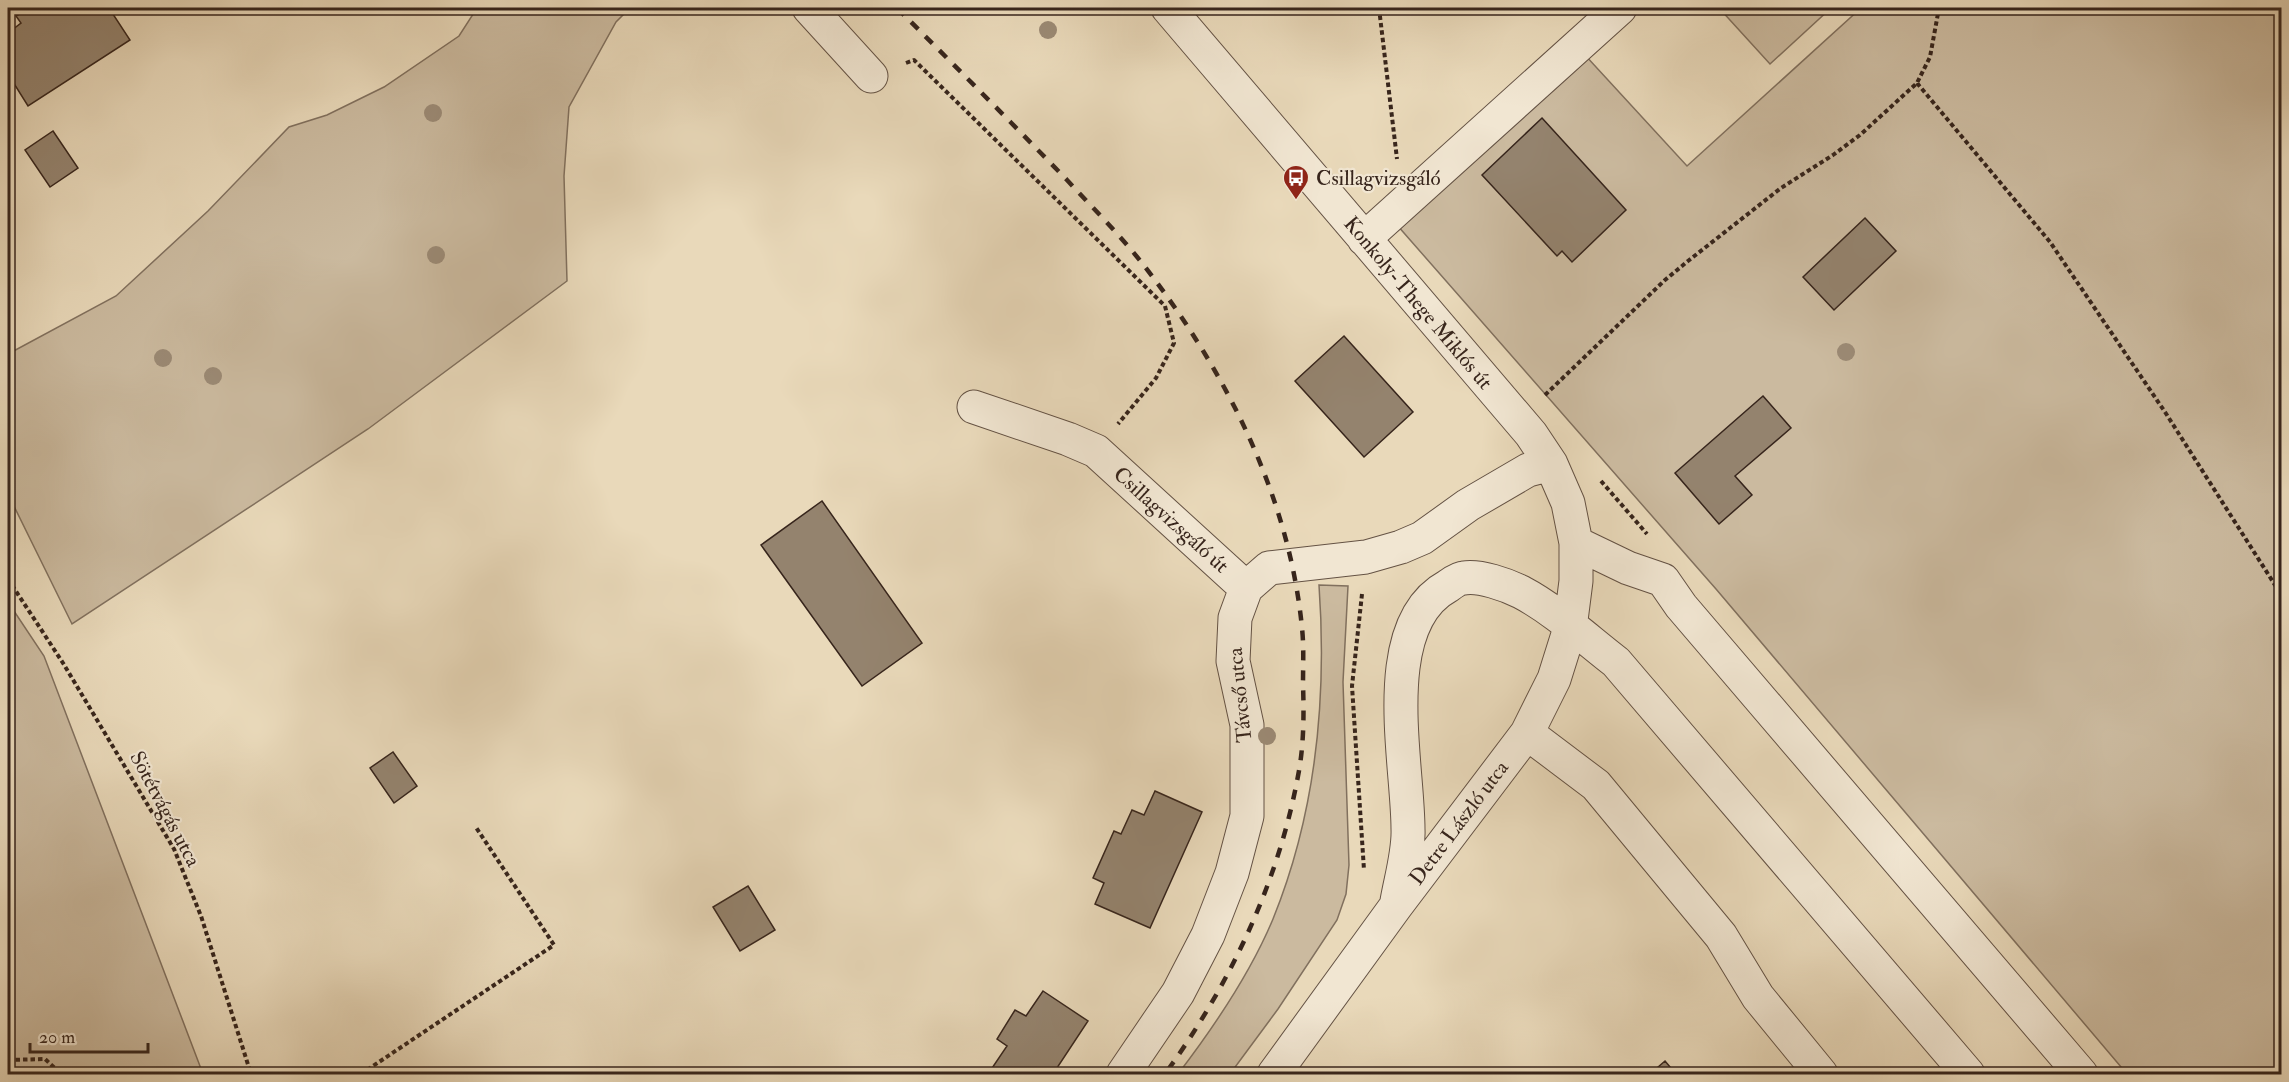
<svg xmlns="http://www.w3.org/2000/svg" width="2289" height="1082" font-family="'IM FELL Double Pica',serif">
	<rect width="100%" height="100%" fill="#e9d9ba"/>
	<filter id="stains"><feTurbulence type="fractalNoise" baseFrequency=".00333" numOctaves="4"/><feColorMatrix values="0 0 0 0 .2 0 0 0 0 .09 0 0 0 0 .02 0 0 0 .5 -.17"/></filter>
	<radialGradient id="worn" r=".72"><stop offset=".6" stop-color="#630" stop-opacity="0"/><stop offset="1" stop-color="#630" stop-opacity=".3"/></radialGradient>
	<path fill="#cbba9f" stroke="#81705e" stroke-width="1.5" d="M477 8H630L616 22 569 107 564 176 567 281 368 429 72 624 8 494V354L116 296 208 211 289 127 327 115 384 87 459 36Z
		M1719 8H1831L1770 64Z
		M1861 8H2281V1074H2127L1716 589 1397 225 1585 55 1687 166Z
		M1319 585 1348 586 1343 682 1349 865 1346 894 1337 920 1278 1009 1230 1074H1178C1214 1027 1250 974 1273 919 1316 813 1327 698 1319 585Z
		M8 602 44 656 203 1074H8Z"/>
	<path fill="#94836e" stroke="#37251c" stroke-width="1.5" d="M30 8H109L130 40 28 106 8 74V33L21 23 16 16Z
		M1542 118 1626 210 1572 262 1562 251 1557 256 1482 175Z
		M53 131 78 168 50 187 25 150Z
		M1865 218 1896 251 1834 310 1803 277Z
		M1344 336 1413 412 1364 457 1295 381Z
		M1763 396 1791 428 1735 476 1752 495 1719 524 1675 473Z
		M822 501 922 643 862 686 761 545Z
		M393 752 417 786 394 803 370 768Z
		M1155 791 1202 812 1150 928 1095 904 1104 883 1093 878 1114 831 1121 834 1132 810 1144 815Z
		M748 886 775 930 740 951 713 907Z
		M1043 991 1088 1021 1053 1074H988L1007 1046 997 1039 1015 1010 1026 1016Z
		M1665 1061 1676 1074H1650Z"/>
	<g fill="none" stroke-linecap="round" stroke-linejoin="round">
		<defs>
			<path id="minor" d="M809 8 871 76
				M1168 8 1531 434 1551 464 1568 503 1576 543V581L1570 628 1554 679 1527 733 1396 906 1274 1074
				M1364 239 1620 8
				M974 407 1068 439 1096 451 1246 588
				M1576 543 1628 568 1663 580 1681 606 2081 1074
				M1527 733 1596 785 1721 936 1758 997 1821 1074
				M1397 901C1401 878 1409 852 1408 829 1408 762 1376 625 1448 586 1452 583 1459 578 1464 578 1479 575 1507 585 1521 592 1555 610 1585 638 1616 662L1968 1074
				M1123 1074 1178 993 1208 935 1232 873 1247 816V725L1233 661 1235 618 1246 588 1269 568 1366 557 1401 547 1422 538 1468 505 1528 470 1551 464"/>
		</defs>
		<use href="#minor" stroke="#645244" stroke-width="35"/>
		<path stroke="#37251c" stroke-width="4" stroke-dasharray="4.5 3" stroke-linecap="butt" d="M1379 8 1397 159
			M906 63 914 60 1165 306 1174 343 1156 378 1118 424
			M1917 83 2050 242 2165 412 2282 596
			M1545 395 1665 280 1688 261 1781 188 1833 155 1860 135 1917 83 1930 57 1939 8
			M1601 481 1647 534
			M8 579 63 663 174 849 201 916 251 1074
			M1362 594 1352 686 1364 870
			M8 1060 45 1059 61 1074
			M361 1074 554 945 475 826"/>
		<use href="#minor" stroke="#f1e6d2" stroke-width="33"/>
		<path stroke="#37251c" stroke-width="4.5" stroke-dasharray="10 10" stroke-linecap="butt" d="M897 8C954 65 1011 122 1067 180 1092 207 1119 234 1142 263 1224 368 1289 494 1302 628 1304 646 1303 665 1303 684 1304 714 1304 746 1298 776 1278 884 1229 986 1165 1074"/>
	</g>
	<g fill="#9b8a75">
		<circle cx="1048" cy="30" r="9"/>
		<circle cx="433" cy="113" r="9"/>
		<circle cx="436" cy="255" r="9"/>
		<circle cx="1846" cy="352" r="9"/>
		<circle cx="163" cy="358" r="9"/>
		<circle cx="213" cy="376" r="9"/>
		<circle cx="1267" cy="736" r="9"/>
	</g>
	<defs>
		<symbol id="bus-pin" viewBox="-11 -11 22 30"><path d="M0 17L-7.5 6A9.5 9.5 0 1 1 7.5 6Z" fill="#8f2418" stroke="#f1e6d2"/><path d="M-5-6H5V4H4V6H2V4H-2V6H-4V4H-5ZM-3.5-4V0h7V-4ZM-3.5 1.2v1.5H-2V1.2ZM2 1.2v1.5H3.5V1.2Z" fill="#fff"/></symbol>
	</defs>
	<g fill-rule="evenodd">
		<use href="#bus-pin" x="1281" y="163" width="30" height="40"/>
	</g>
	<g text-anchor="middle" dominant-baseline="central" stroke-width="4.5" stroke-linejoin="round" paint-order="stroke">
		<g font-size="21" fill="#37251c" stroke="#f1e6d2" text-anchor="start">
			<text x="1316" y="178">Csillagvizsgáló</text>
		</g>
		<g font-size="21" fill="#37251c" stroke="#f1e6d2">
			<text transform="translate(1418 303) rotate(50)">Konkoly-Thege Miklós út</text>
			<text transform="translate(1171 520) rotate(42)">Csillagvizsgáló út</text>
			<text transform="translate(1240 695) rotate(-96)">Távcső utca</text>
			<text transform="translate(165 809) rotate(62)">Sötétvágás utca</text>
			<text transform="translate(1459 823) rotate(-53)">Detre László utca</text>
		</g>
	</g>
	<rect width="2289" height="1082" fill="none" stroke="#e9d9ba" stroke-width="30"/>
	<rect x="9" y="9" width="2271" height="1064" fill="none" stroke="#37251c" stroke-width="3"/>
	<rect x="15" y="15" width="2259" height="1052" fill="none" stroke="#37251c" stroke-width="1.5"/>
	<path d="M30 1043v9h118v-9" fill="none" stroke="#37251c" stroke-width="3"/>
	<text x="39" y="1043" font-size="18" fill="#37251c" stroke="#f1e6d2" stroke-width="4.5" paint-order="stroke">20 m</text>
	<rect width="100%" height="100%" filter="url(#stains)"/>
	<rect width="100%" height="100%" fill="url(#worn)"/>
</svg>
